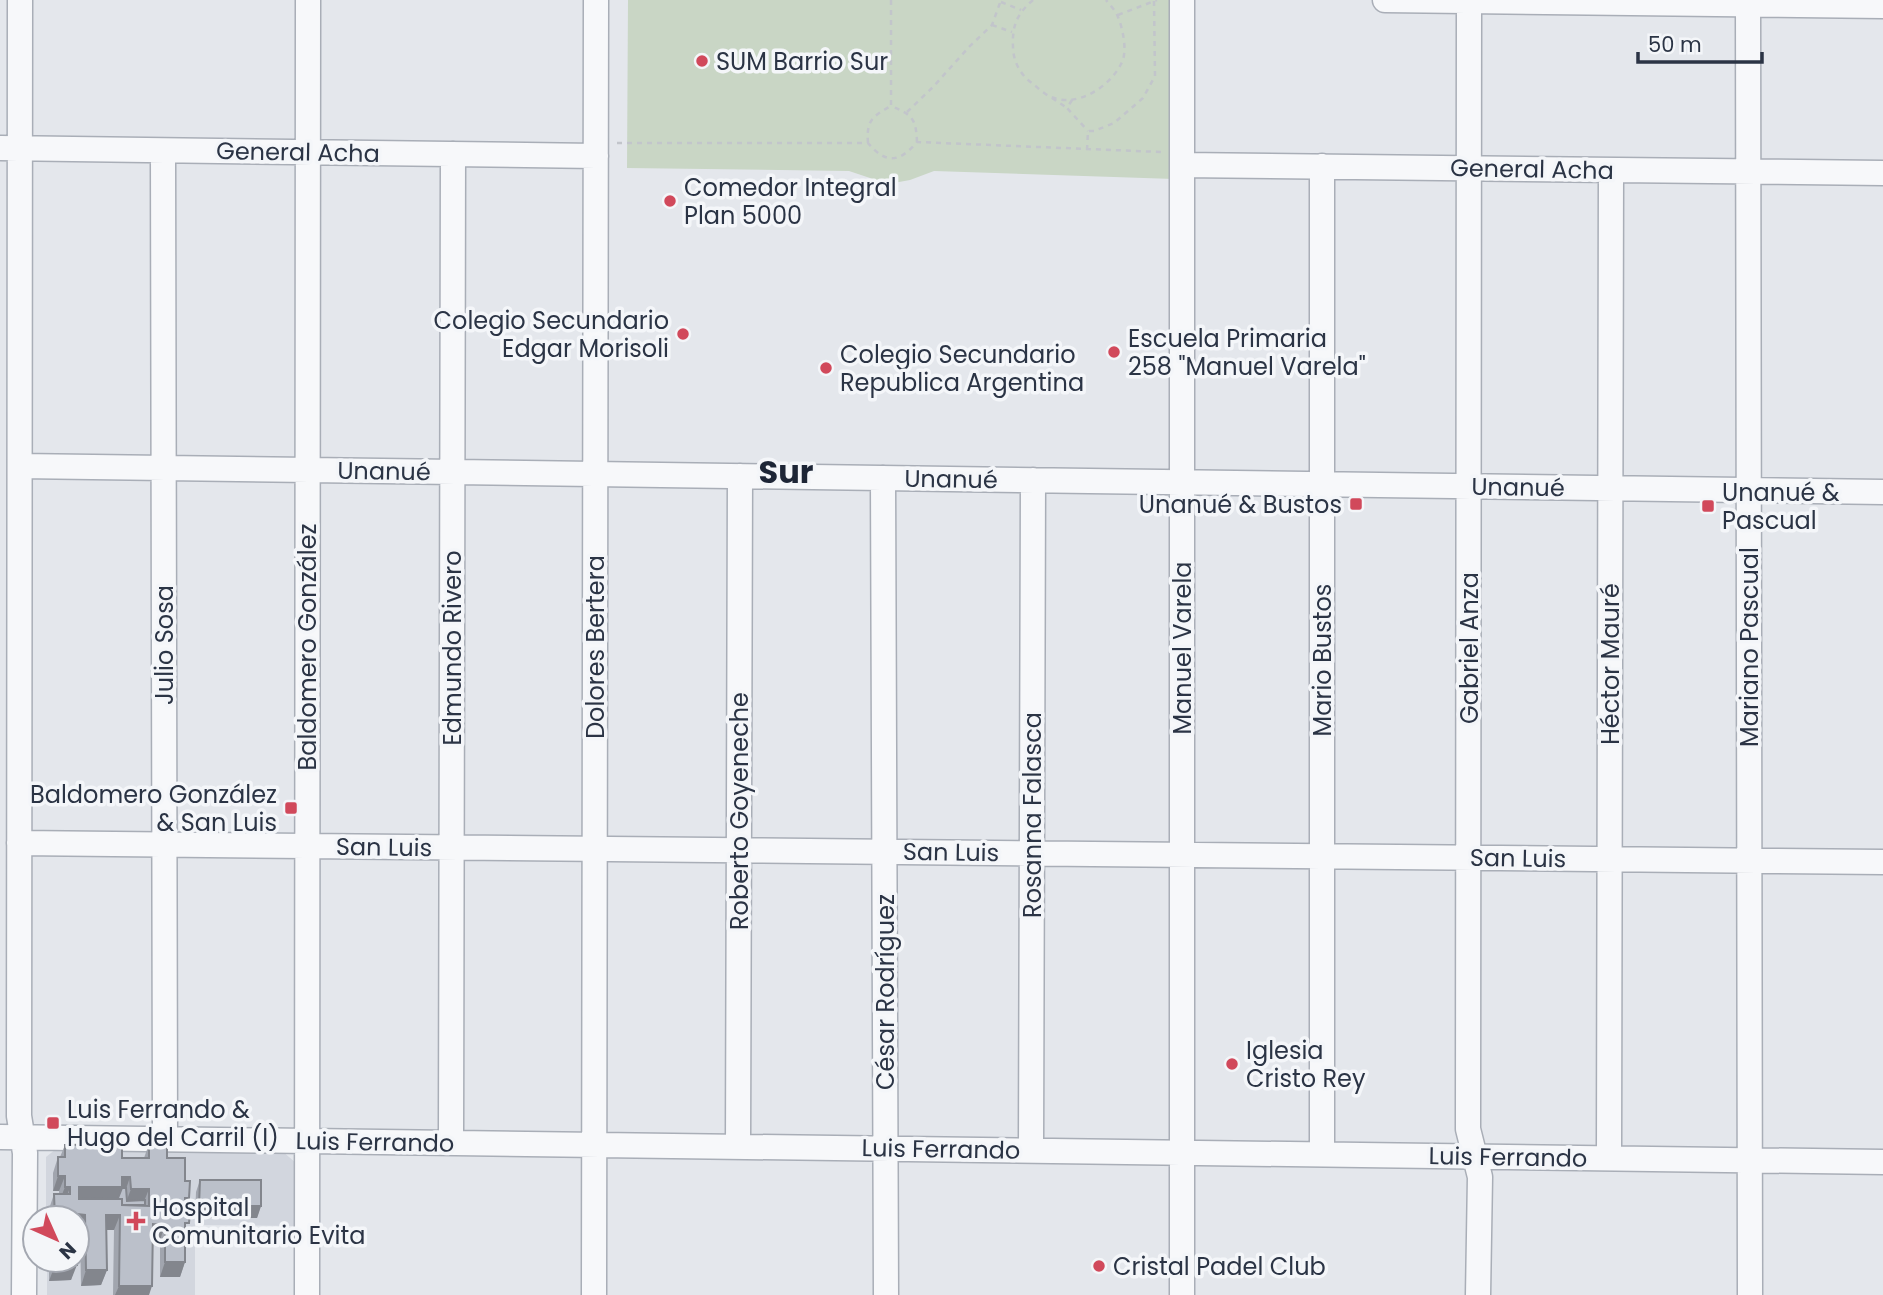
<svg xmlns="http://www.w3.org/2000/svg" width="1883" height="1295" font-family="Poppins,sans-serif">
	<rect width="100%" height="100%" fill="#e4e7ec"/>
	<path fill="#d2d6de" d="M56 1149 282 1151 296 1163 297 1226 195 1225V1295H47V1260H77V1218H46V1157Z"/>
	<path fill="#c9d6c5" d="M628 0H1175L1174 179 934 171 910 180 888 184 849 171 627 168Z"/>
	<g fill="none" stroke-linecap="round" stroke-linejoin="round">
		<defs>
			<path id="minor" d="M20 0 19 1116 25 1153 24 1295
				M1182 0V1295
				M1385 0 1883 6
				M1469 0 1468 1129 1480 1177 1478 1295
				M1748 0 1750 1295
				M0 148 596 156
				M163 151 165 1139
				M1182 165 1883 173
				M1322 166V1154
				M20 466 1883 492
				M883 478 886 1295
				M19 843 1883 862
				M0 1137 1883 1162
				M451 1142 453 154
				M738 1146 740 476
				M1031 1150 1033 480
				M1609 1158 1611 170
				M307 1295 308 0
				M594 1295 596 0"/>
		</defs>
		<use href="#minor" stroke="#a9aeb7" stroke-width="27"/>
		<path stroke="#c2c5cb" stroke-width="2.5" stroke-dasharray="5 5" stroke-linecap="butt" d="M891 0V106C913 115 916 119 917 142
			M1033 0C1017 14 1012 25 1013 47 1013 60 1020 75 1032 83 1037 87 1043 93 1049 96 1075 109 1109 88 1121 64 1128 53 1123 29 1118 17 1116 11 1110 5 1106 0
			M1001 2 1021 10
			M1118 15 1157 0
			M992 25 1012 32
			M1052 98 1067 108
			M1072 100 1067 108 1088 131
			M907 112 933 87 969 47 992 25 1001 0
			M617 143H868C886 164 899 163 917 142L1161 152
			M868 143C866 120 873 116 891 106
			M1087 150 1088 131H1094L1114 123 1143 98 1155 76 1154 1"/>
		<use href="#minor" stroke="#f7f8fa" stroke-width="24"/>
	</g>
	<path fill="#a1a5ae" d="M149 1144 167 1158 185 1181 189 1198 185 1208V1262L180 1277H160V1240H153L149 1295H113L114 1230H106L107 1270 101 1285 81 1286 80 1230 77 1218H49V1209L54 1194H59V1191H53V1173L58 1157H60L65 1145 122 1158H144Z
		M200 1180 261 1206 257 1218H195L196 1192Z
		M49 1260H77L71 1280 49 1281Z"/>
	<path fill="#83868d" d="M58 1176H65L59 1191H53Z
		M122 1177H130L125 1192 117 1202H75L79 1187Z
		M65 1187H70L65 1202H59Z
		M131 1189H149L143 1204 125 1205Z
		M199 1206H261L257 1218H195Z
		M76 1214 85 1215 80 1230H77Z
		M106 1215H120L114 1230H100Z
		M153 1224 165 1225 160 1240H148Z
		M165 1262H185L180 1277H160Z
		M55 1265H77L71 1280 49 1281Z
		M86 1270H107L101 1285 81 1286Z
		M119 1286H152L149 1295H115Z"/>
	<path fill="#bbc0ca" stroke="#83868d" stroke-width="2" fill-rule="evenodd" d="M122 1144V1158H149V1144H167V1158H185V1181H190L189 1198H185V1211L190 1212 189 1223H185V1262H165V1225L153 1224 152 1286H119L120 1215H106L107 1270H86L85 1215 76 1214 77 1218H55L54 1194H70V1187H65V1176H58V1157H65V1145ZM122 1177H130L131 1189H149V1206L122 1205V1199H79V1187H122Z
		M200 1180H261V1206H199Z
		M122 1188H126L127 1201 145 1200V1205H122V1199H79L118 1198Z
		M55 1260H77V1265H55Z"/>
	<g fill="#d1495b" stroke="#f4f6f9" stroke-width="2.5">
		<circle cx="702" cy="61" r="7"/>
		<circle cx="670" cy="201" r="7"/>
		<circle cx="683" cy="334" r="7"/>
		<circle cx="1114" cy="352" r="7"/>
		<circle cx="826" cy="368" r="7"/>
		<rect x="1349" y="497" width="14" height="14" rx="3.5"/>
		<rect x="1701" y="499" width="14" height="14" rx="3.5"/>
		<rect x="284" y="801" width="14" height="14" rx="3.5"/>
		<circle cx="1232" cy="1064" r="7"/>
		<rect x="46" y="1116" width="14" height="14" rx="3.5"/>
		<path d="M132.5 1210.5h7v7h7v7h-7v7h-7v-7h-7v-7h7z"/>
		<circle cx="1099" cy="1266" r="7"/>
	</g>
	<g text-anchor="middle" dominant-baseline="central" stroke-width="7" stroke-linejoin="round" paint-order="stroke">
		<g font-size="24" fill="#2b3445" stroke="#f4f6f9" text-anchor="start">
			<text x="716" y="61">SUM Barrio Sur</text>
			<text x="684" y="187">Comedor Integral<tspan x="684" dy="28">Plan 5000</tspan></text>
			<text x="669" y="320" text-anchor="end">Colegio Secundario<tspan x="669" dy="28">Edgar Morisoli</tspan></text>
			<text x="1128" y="338">Escuela Primaria<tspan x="1128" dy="28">258 "Manuel Varela"</tspan></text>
			<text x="840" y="354">Colegio Secundario<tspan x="840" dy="28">Republica Argentina</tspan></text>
			<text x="1722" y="492">Unanué &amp;<tspan x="1722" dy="28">Pascual</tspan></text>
			<text x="1342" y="504" text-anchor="end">Unanué &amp; Bustos</text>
			<text x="277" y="794" text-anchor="end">Baldomero González<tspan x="277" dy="28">&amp; San Luis</tspan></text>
			<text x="1246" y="1050">Iglesia<tspan x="1246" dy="28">Cristo Rey</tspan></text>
			<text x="67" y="1109">Luis Ferrando &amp;<tspan x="67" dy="28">Hugo del Carril (I)</tspan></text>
			<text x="152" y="1207">Hospital<tspan x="152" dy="28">Comunitario Evita</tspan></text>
			<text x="1113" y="1266">Cristal Padel Club</text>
		</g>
		<g font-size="24" fill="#2b3445" stroke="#f4f6f9">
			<text transform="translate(298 152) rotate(1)">General Acha</text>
			<text transform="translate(1532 169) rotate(1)">General Acha</text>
			<text transform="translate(384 471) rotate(1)">Unanué</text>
			<text transform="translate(951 479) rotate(1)">Unanué</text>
			<text transform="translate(1518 487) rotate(1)">Unanué</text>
			<text transform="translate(164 645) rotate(-90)">Julio Sosa</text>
			<text transform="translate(307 647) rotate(-90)">Baldomero González</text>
			<text transform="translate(595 647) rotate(-90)">Dolores Bertera</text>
			<text transform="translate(1749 647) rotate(-90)">Mariano Pascual</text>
			<text transform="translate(452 648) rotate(-90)">Edmundo Rivero</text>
			<text transform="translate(1182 648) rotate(-90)">Manuel Varela</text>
			<text transform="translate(1469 648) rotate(-90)">Gabriel Anza</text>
			<text transform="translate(1322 660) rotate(-90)">Mario Bustos</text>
			<text transform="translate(1610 664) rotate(-90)">Héctor Mauré</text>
			<text transform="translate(739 811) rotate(-90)">Roberto Goyeneche</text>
			<text transform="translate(1032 815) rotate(-90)">Rosanna Falasca</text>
			<text transform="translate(384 847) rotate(1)">San Luis</text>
			<text transform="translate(951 852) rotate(1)">San Luis</text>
			<text transform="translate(1518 858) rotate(1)">San Luis</text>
			<text transform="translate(885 992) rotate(-90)">César Rodríguez</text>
			<text transform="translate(375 1142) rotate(1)">Luis Ferrando</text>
			<text transform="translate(941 1149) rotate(1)">Luis Ferrando</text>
			<text transform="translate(1508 1157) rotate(1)">Luis Ferrando</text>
		</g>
		<g font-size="32" font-weight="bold" fill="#1d2536" stroke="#f4f6f9">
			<text x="786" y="471">Sur</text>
		</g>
	</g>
	<g transform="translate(56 1239) rotate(135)"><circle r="33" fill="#f4f6f9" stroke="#a4a8b1" stroke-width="2"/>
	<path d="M0-5L12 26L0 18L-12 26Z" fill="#d1495b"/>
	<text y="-10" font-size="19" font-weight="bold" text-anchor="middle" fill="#2b3445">N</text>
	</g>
	<path d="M1638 52v10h124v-10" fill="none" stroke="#2b3445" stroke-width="3.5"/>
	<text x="1648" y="52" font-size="21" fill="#2b3445" stroke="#f4f6f9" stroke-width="5" paint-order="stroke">50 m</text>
</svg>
